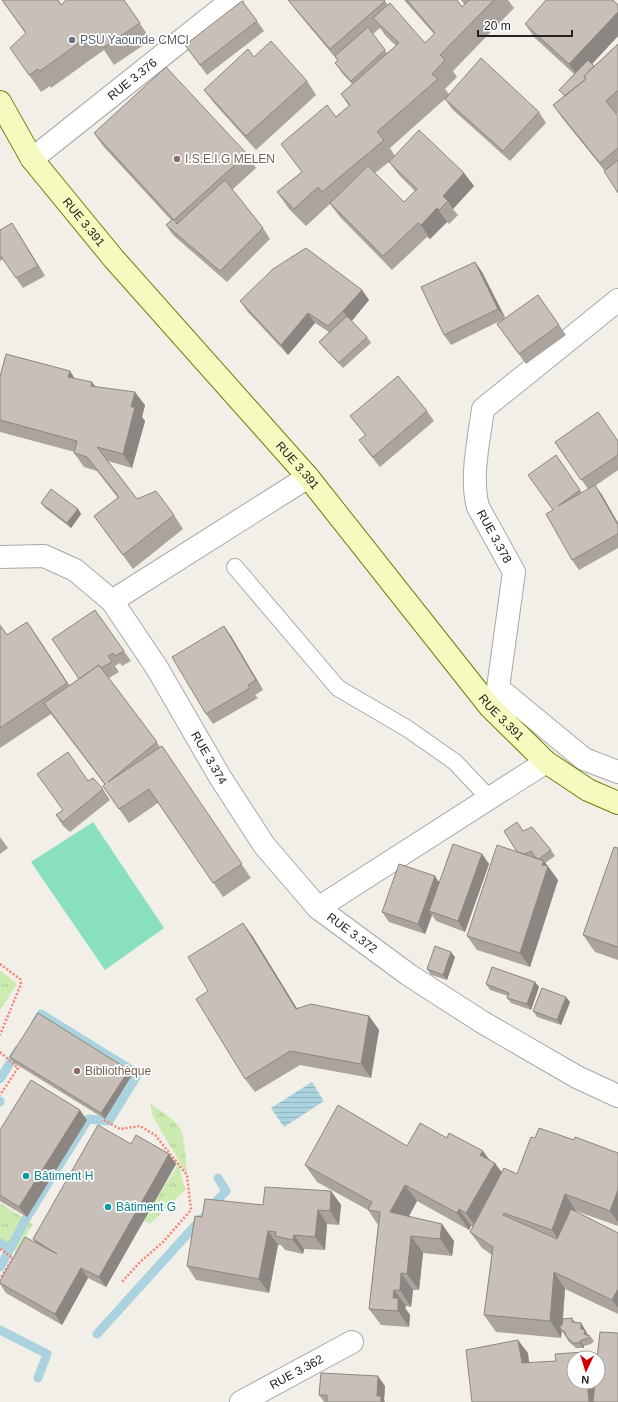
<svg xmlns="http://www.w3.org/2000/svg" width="618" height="1402" font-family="Arial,sans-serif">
	<defs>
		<pattern id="grass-tufts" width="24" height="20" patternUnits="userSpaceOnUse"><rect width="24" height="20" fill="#cdebb0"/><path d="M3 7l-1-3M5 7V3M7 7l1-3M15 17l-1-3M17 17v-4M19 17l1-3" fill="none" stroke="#b0c997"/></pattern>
		<pattern id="water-rules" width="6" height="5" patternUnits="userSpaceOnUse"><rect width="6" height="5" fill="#aad3df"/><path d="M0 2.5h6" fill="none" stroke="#92b5bf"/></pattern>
	</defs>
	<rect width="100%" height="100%" fill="#f2efe9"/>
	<path fill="url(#grass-tufts)" d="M0 970 17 984 0 1010Z
		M151 1104C159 1109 175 1120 180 1128 184 1134 187 1167 187 1175L152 1115Z
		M144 1141 179 1163 183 1183 186 1189 150 1224 143 1220 178 1165 144 1144Z
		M0 1203 33 1224 16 1253 0 1242Z"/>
	<path fill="#88e0be" d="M93 822 164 928 105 970 31 862Z"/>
	<path fill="url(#water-rules)" d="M312 1082 324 1101 284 1127 271 1108Z"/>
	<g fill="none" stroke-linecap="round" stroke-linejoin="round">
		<path stroke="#aad3df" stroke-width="9" d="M0 1079 18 1050
			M0 1101V1102
			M210 1208 226 1191 218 1178
			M0 1243 9 1249
			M0 1267 27 1217 88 1119 109 1121 138 1074 41 1014 35 1024
			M0 1330 47 1354 38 1378
			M97 1334 202 1218"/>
		<defs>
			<path id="service" d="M235 567 338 688 408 729 455 762 489 798"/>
			<g id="minor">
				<path id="s1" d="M32 159 232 0"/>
				<path id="s2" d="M618 300 483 409C479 439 470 478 478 507L514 572 498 688 584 759 618 772"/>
				<path id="s3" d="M0 557 44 556 75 570 112 601 157 668 220 777 264 845 318 908"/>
				<path d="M112 601 308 477"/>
				<path id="s4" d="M546 762 318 908 409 975 482 1022 577 1077 618 1096"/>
				<path id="s5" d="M241 1402 352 1342"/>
			</g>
			<g id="secondary">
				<path id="s6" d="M0 102 32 159 114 259 308 477 490 707 546 762 588 790 618 803"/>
			</g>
		</defs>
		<use href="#service" stroke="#a9a9a9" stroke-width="18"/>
		<use href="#minor" stroke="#a9a9a9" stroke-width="24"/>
		<use href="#secondary" stroke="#707d05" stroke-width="24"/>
		<path stroke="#fa8072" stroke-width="2.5" stroke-dasharray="2 2" stroke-linecap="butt" d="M0 964 20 979 21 984 0 1035
			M0 1052 18 1068 0 1095
			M104 1120 120 1129 140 1126 155 1135 187 1175 191 1210 163 1242 140 1262 121 1283
			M0 1249 13 1258 0 1279"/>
		<use href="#service" stroke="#fff" stroke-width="16"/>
		<use href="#minor" stroke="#fff" stroke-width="22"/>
		<use href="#secondary" stroke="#f7fabf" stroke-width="22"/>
	</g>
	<path fill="#aba49e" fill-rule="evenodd" d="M2 0H58L62 5 124 0 151 40 114 65 104 50 51 88 50 86 41 92 29 75 25 33Z
		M288 0H384L388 5 425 43 434 34 404 0H457L462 7 464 4 461 0H508L514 8 453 71 457 77 445 89 449 94 539 112 546 123 510 161 452 109 445 99 390 148 395 156 464 173 474 186 453 209 458 215 449 224 447 222 430 239 427 237 392 270 340 217 330 204 306 226 289 209 277 192 302 172 336 117 349 106 341 94 352 84 342 73 335 63 338 61 298 13ZM380 28 385 35 396 46 387 53 373 34ZM389 162 399 175 415 191 404 202 375 173Z
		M618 5V36L592 64 594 66 618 44V113L617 114 618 116V193L604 170 563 119 553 105 564 96 559 90 574 74 535 38 525 24Z
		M257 21 264 31 207 75 185 45Z
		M254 57 307 81 316 95 256 150 214 103 204 90Z
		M94 133 247 154 256 168 232 190 263 228 270 239 227 282 173 235 166 225 171 220 103 146Z
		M0 230 19 234 45 276 23 288 3 259 0 261Z
		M475 262 482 272 505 319 538 295 566 335 526 364 497 324 504 319 451 345 444 335Z
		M362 290 369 300 351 321 367 337 371 343 343 368 323 347 319 342 329 332 315 323 288 355 247 311 240 301Z
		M0 377 75 379 145 405 142 417 145 421 132 468 108 461 137 499 174 515 183 529 133 569 94 516 118 498 97 471 84 467 74 453 75 452 0 432Z
		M427 411 434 421 380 467 366 450 359 440 365 435 350 416Z
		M618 441V470L595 486 602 495 618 523V548L579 570 572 560 553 510 556 455 582 493 588 489 555 442Z
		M41 503 78 509 81 514 71 528 45 508Z
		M95 610 131 661 122 666 120 663 115 666 119 672 109 678 160 747 171 760 251 878 223 897 158 803 129 823 103 786 105 785 51 714 0 748V624L7 635 27 622 69 686 79 679Z
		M224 626 231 636 263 690 255 695 258 698 213 724 206 714Z
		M37 774 103 789 110 800 70 832 63 826 56 815 63 810Z
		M523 831 551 850 555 856 545 863 558 880 530 967 477 950 467 936 517 852Z
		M0 837 8 848 0 854Z
		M618 848V960L595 952 583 935Z
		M482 854 489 864 465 932 436 921 432 915 425 934 389 922 382 912 435 876 439 883Z
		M243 923 253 937 297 1009 369 1016 379 1030 371 1078 300 1065 255 1092 245 1079 208 991Z
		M455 957 447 980 431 975 427 969Z
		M535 982 539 987 531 1010 511 1003 507 998 508 996 490 990 486 984Z
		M570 1002 561 1025 537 1017 533 1011Z
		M10 1057 132 1075 105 1119 14 1063Z
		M87 1120 27 1217 0 1201V1130Z
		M447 1138 483 1151 489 1159 502 1172 517 1174 535 1138 574 1140 618 1153V1226L576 1211V1212L618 1233V1314L565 1289 563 1319 572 1318 575 1322 581 1323 588 1335 590 1336 594 1341 591 1344 584 1346V1348H576L569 1342 562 1331 561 1338 496 1332 484 1315 492 1255 482 1248 470 1232 473 1227 471 1226 469 1230 417 1201 409 1216 454 1241 452 1256 423 1253 419 1290H413L411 1307 406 1306 405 1308 410 1315 409 1327 381 1325 369 1309 378 1225 368 1210 317 1182 305 1165 407 1146Z
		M131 1144 169 1154 176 1164 106 1287 88 1278 62 1325 6 1293 0 1284V1281L35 1242 33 1239Z
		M331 1191 341 1205 339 1225 327 1224 325 1250 304 1249 303 1254 285 1250 281 1245H278L269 1293 196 1280 187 1266 202 1217 263 1205Z
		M385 1386 384 1400 385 1402H324L319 1395Z"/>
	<path fill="#8b8681" d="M618 12V36L579 78 569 64Z
		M464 173 474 186 453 209 448 201 443 196Z
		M437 208 447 222 430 239 421 225Z
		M12 223 19 234 45 276 38 266Z
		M475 262 482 272 506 319 498 309Z
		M362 290 369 300 351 322 343 311Z
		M308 313 315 323 288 355 281 345Z
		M70 371 79 385 68 377Z
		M92 382 102 396 91 386Z
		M135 392 145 405 142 417 145 421 132 468 123 454 131 407Z
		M595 485 602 495 618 523V525Z
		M78 509 81 514 71 528 67 523Z
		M27 622 37 636 77 697 67 683Z
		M224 626 231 636 263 690 256 680Z
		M482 854 489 864 465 932 458 921Z
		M544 861 558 880 530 967 520 953Z
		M435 876 442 887 429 911 432 915 425 934 418 924Z
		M243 923 253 937 306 1023 296 1009Z
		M451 952 455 957 447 980 443 975Z
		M535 982 539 987 531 1010 527 1004Z
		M566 997 570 1002 561 1025 557 1020Z
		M369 1016 379 1030 371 1078 361 1064Z
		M129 1070 132 1075 105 1119 101 1113Z
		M80 1110 87 1120 27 1217 19 1207Z
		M483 1151 493 1166 495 1163 507 1180 478 1230 466 1213 480 1155Z
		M169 1154 176 1164 106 1287 99 1277Z
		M405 1185 417 1201 402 1229 390 1212Z
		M618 1190V1222L610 1211Z
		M331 1191 341 1205 339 1225 330 1211Z
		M565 1194 576 1211 563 1247 552 1230Z
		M459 1209 471 1226 469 1230 457 1213Z
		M318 1210 327 1224 325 1250 315 1237Z
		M442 1224 454 1241 452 1256 440 1239Z
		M268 1231 278 1245 269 1293 259 1279Z
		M294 1235 304 1249 303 1254 293 1240Z
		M411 1236 423 1253 419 1290 407 1274Z
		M81 1268 88 1278 62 1325 55 1314Z
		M554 1272 565 1289 561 1338 550 1321Z
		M401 1273 413 1290 411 1307 400 1290Z
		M618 1289V1308L612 1300Z
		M394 1290 406 1306 405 1308 410 1315 409 1327 398 1311 393 1298Z
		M581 1323 588 1335V1339L581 1329Z
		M518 1340 528 1353 531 1377 522 1363Z
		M580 1341 584 1346V1348L580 1343Z
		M585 1352 589 1358H585Z
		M378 1376 385 1386 384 1400 385 1402H381L377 1396Z
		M587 1382H596L597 1402H589Z"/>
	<path fill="#c7bfb8" stroke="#8b8681" d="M2 0H58L61 5 66 0H124L140 23 103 48 93 33 40 71 38 69 29 75 10 48 26 33Z
		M288 0H384L385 1 330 49Z
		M407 0H457L462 7 469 0H494L440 55 445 60 432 74 438 79 377 132 384 140 322 192 318 187 294 209 277 192 302 172 281 144 327 105 336 117 350 105 341 94 399 43 373 18 390 3 425 43 435 33Z
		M546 0H613L618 5V12L569 64 525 24Z
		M242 1 257 21 200 65 185 45Z
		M368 27 385 50 351 81 335 63 338 60 335 56Z
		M271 41 307 81 246 136 204 90 248 49 254 57Z
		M618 44V92L617 91 606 101 618 116V148L600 163 553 105 586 79 584 76Z
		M481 58 539 112 503 151 445 99Z
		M588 60 594 66 584 76 586 79 565 96 559 90Z
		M166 67 247 154 174 220 94 133Z
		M419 130 464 173 443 196 448 201 439 210 437 208 421 225 418 223 383 256 330 203 368 166 404 202 417 189 389 162Z
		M618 160V193L604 171Z
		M225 180 263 228 220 271 166 225 173 219 177 224Z
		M12 223 38 266 16 278 0 255V230Z
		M306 248 362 290 343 311 328 326 308 313 281 345 240 301 273 269Z
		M475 262 498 309 444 335 421 287Z
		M538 295 559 325 519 354 497 324Z
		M347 316 367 337 339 363 319 342Z
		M6 354 70 371 68 377 92 382 91 386 135 392 131 407H135L123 454 97 447 137 499 156 491 174 515 123 555 94 516 119 497 87 457 74 453 77 441 0 420V377Z
		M398 376 427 411 373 457 359 440 366 435 350 416Z
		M598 412 618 441V455L581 480 555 442Z
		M556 455 580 490 558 506 595 485 618 525V534L572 560 546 514 553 510 528 475Z
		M51 489 78 509 67 523 41 503Z
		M95 610 124 651 115 656 113 653 108 656 112 662 101 668 99 665 79 679 52 639Z
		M27 622 67 683 0 728V629L2 628 7 635Z
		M224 626 256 680 248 685 250 688 206 714 172 657Z
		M99 665 157 742 108 782 162 746 242 864 213 883 149 789 119 809 103 786 105 784 44 703Z
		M68 752 88 781 93 778 103 789 63 822 56 815 63 810 37 774Z
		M517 822 523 831 532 827 551 850 539 859 536 858 531 851 525 854 517 852 504 831Z
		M453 844 482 854 458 921 429 911Z
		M497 845 544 861 542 865 548 866 520 953 467 936Z
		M614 847 618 848V947L583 935Z
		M399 864 435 876 418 924 382 912Z
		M243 923 296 1009 311 1004 369 1016 361 1064 290 1051 245 1079 196 999 208 991 188 957Z
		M435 946 451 952 443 975 427 969Z
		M492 967 535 982 527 1004 507 998 509 993 486 984Z
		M542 988 566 997 557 1020 533 1011Z
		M38 1013 129 1070 101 1113 10 1057Z
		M31 1080 80 1110 19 1207 0 1195V1130Z
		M338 1105 407 1146 420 1123 447 1138 449 1133 483 1151 480 1155 495 1163 466 1213 459 1209 457 1213 405 1185 390 1212 442 1224 440 1239 411 1236 407 1274 401 1273 400 1290H394L393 1298H398V1311L369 1309 380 1212 368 1210 372 1202 305 1165Z
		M98 1125 131 1144 136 1135 169 1154 99 1277 81 1268 55 1314 0 1283V1281L25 1237 57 1254 33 1239Z
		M539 1128 574 1140 575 1137 618 1153V1190L610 1211 565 1194 552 1230 504 1213 503 1215 557 1239 571 1209 618 1233V1289L612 1300 554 1272 550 1321 484 1315 493 1247 470 1232 504 1168 517 1174 531 1137 535 1138Z
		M265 1187 331 1191 330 1211 318 1210 315 1237 294 1235 293 1240 275 1236 276 1232 268 1231 259 1279 187 1266 195 1216 202 1217 205 1199 263 1205Z
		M572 1318V1322L581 1323V1329L585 1330 584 1334 590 1336 588 1338 580 1341V1343H573L566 1336 565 1332 561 1330 560 1327V1325H562L563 1319Z
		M600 1332 618 1333V1402H593L595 1382H598V1358H597Z
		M518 1340 522 1363 556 1361 555 1354 585 1352V1358H574V1382H587L589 1402H472L466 1350Z
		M321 1373 378 1376 377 1396H381V1402H327V1395H319Z"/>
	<circle fill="#6b7280" stroke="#fff" stroke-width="1.5" cx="72" cy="40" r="4"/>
	<g fill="#8d6e63" stroke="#fff" stroke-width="1.5">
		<circle cx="177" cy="159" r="4"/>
		<circle cx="77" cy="1071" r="4"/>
	</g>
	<g fill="#0f9aa8" stroke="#fff" stroke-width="1.5">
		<circle cx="26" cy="1176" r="4"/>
		<circle cx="108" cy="1207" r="4"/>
	</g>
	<g text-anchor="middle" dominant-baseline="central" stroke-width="3.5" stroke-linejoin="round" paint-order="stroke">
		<g font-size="12" fill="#5b616d" stroke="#fff" text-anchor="start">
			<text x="80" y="40">PSU Yaounde CMCI</text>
		</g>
		<g font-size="12" fill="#222" stroke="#fff">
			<text stroke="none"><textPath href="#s1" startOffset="128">RUE 3.376</textPath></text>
			<text stroke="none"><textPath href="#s6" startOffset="147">RUE 3.391</textPath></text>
			<text stroke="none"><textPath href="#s6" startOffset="471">RUE 3.391</textPath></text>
			<text stroke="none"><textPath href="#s2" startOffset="306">RUE 3.378</textPath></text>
			<text stroke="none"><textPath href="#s6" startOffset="795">RUE 3.391</textPath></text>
			<text stroke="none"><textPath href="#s3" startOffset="311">RUE 3.374</textPath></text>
			<text stroke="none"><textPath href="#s4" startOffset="313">RUE 3.372</textPath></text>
			<text stroke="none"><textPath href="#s5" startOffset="63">RUE 3.362</textPath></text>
		</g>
		<g font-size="12" fill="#785e54" stroke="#fff" text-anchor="start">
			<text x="185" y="159">I.S.E.I.G MELEN</text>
			<text x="85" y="1071">Bibliothèque</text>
		</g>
		<g font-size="12" fill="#0d838f" stroke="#fff" text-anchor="start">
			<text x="34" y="1176">Bâtiment H</text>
			<text x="116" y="1207">Bâtiment G</text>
		</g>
	</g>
	<g transform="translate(586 1370) rotate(184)"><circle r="19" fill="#ffffff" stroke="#a7a7a7"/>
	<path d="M0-3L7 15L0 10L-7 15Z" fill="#d40000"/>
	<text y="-6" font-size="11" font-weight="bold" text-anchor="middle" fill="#222222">N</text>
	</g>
	<path d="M478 30v6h94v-6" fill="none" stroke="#222222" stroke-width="2"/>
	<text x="484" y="30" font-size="12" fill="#222222" stroke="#ffffff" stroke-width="3" paint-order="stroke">20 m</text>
</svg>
